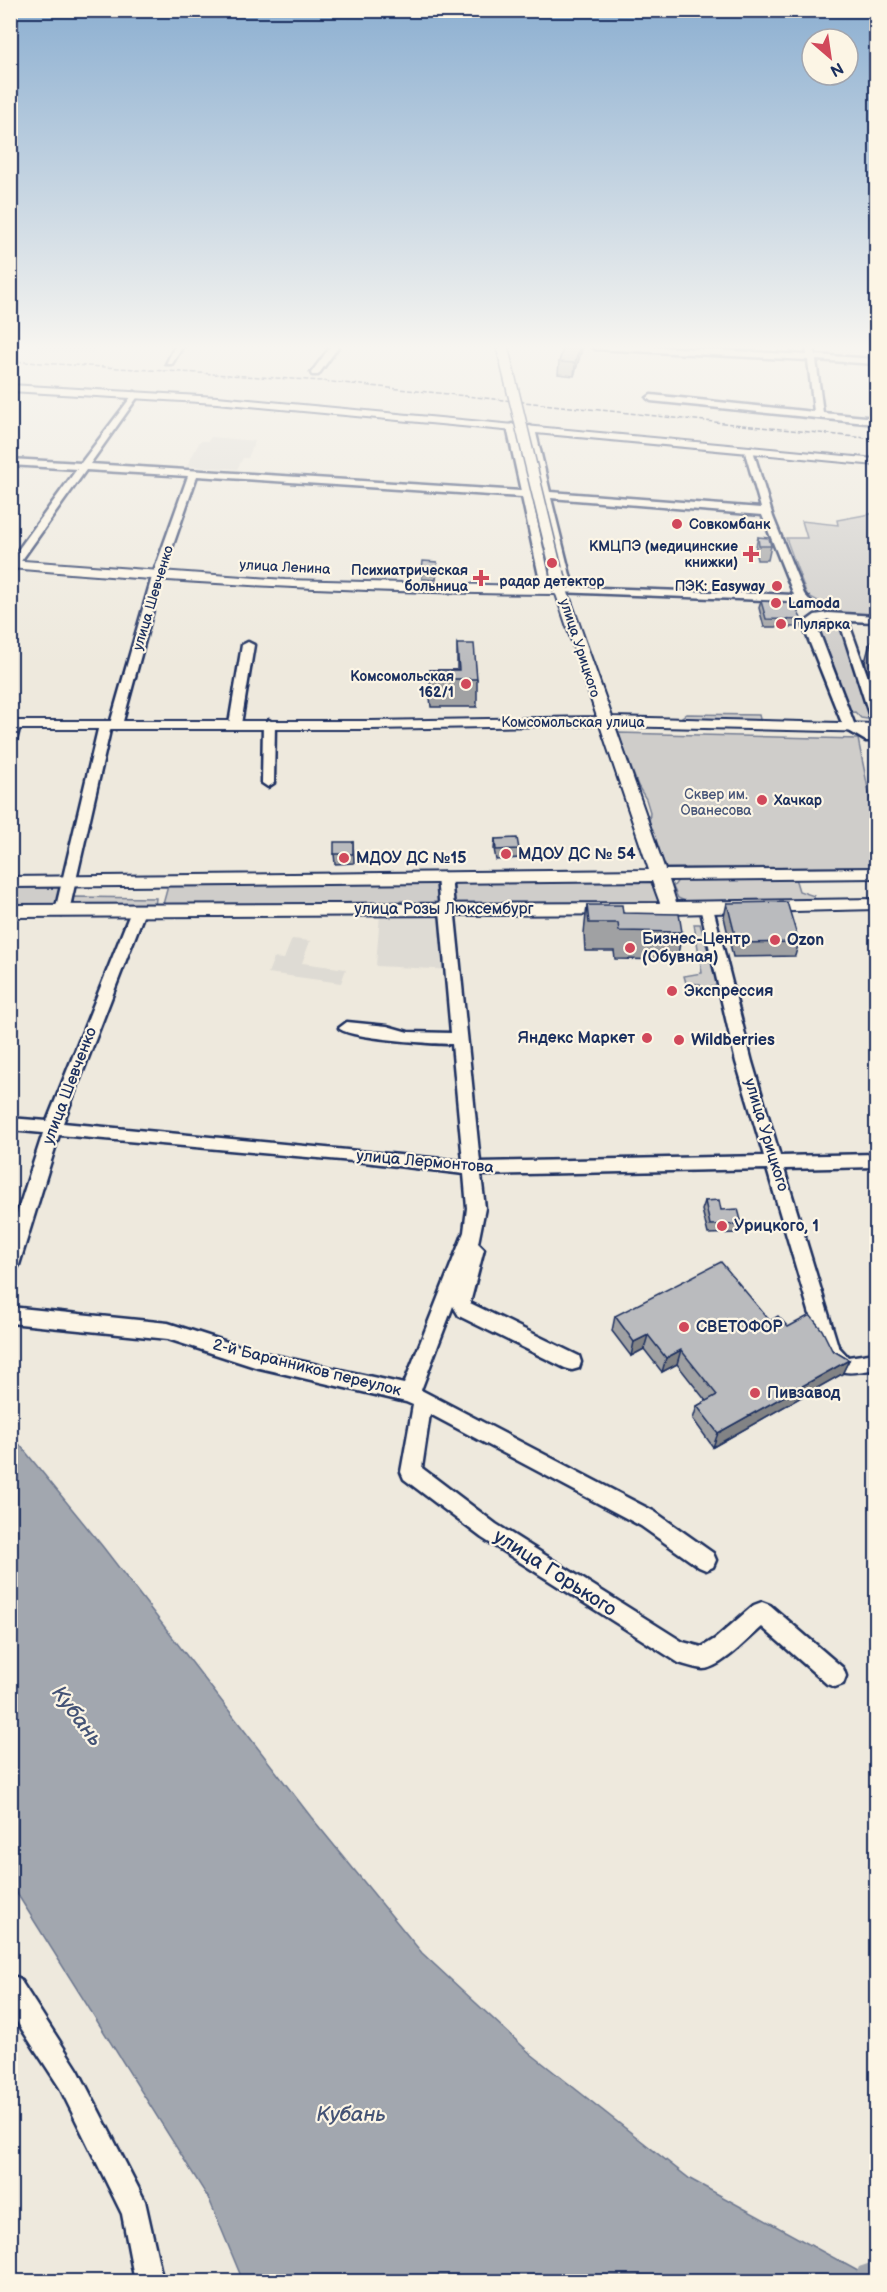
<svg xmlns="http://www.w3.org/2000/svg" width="887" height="2292" font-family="'Balsamiq Sans',sans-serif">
	<rect width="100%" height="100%" fill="#eee9dd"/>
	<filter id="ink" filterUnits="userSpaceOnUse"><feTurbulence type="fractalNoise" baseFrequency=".0167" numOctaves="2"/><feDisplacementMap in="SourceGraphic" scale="12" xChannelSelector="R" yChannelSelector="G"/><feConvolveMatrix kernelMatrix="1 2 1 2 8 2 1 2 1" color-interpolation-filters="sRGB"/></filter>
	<g filter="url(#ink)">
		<path fill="#dedbd4" d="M11 346H99L92 354 11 350Z
			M211 437 255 441 248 458H243L237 469 187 466 200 441H208Z
			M380 913H447L453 970 376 966Z
			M292 939 310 941 302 963 346 969 341 983 268 973 274 958 284 959Z"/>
		<path fill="#cfcdca" stroke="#757e94" stroke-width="1.5" d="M876 513V618L843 615 807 595 786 538H807L802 521 838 525 837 520Z
			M814 625 844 628 874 720 861 718 855 712 849 713Z
			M686 714 759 715 761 723 684 720 682 717Z
			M618 733 858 739 876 828V867L666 868 649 825 650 812 646 799 638 786Z
			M795 878 799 891 814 896V901L687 902 678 898 673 887 679 879Z
			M652 880 660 902 454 905V882Z
			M439 882V904L408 905 403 901 162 908 168 886Z
			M11 888H61L58 908H11Z
			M73 897 156 898 155 908H79L74 904Z
			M694 924H700L718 985 702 990 700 984 686 983 684 976 702 973Z"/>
		<path fill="#a2a7af" stroke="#6c778f" stroke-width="1.5" d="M11 1434 103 1547 311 1817 422 1953 531 2054 690 2179 876 2281H243L209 2199 11 1884Z"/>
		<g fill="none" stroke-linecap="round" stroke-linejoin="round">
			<path fill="#a2a7af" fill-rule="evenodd" d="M876 2261V2281H859L856 2274 859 2267Z"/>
			<defs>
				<path id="minor" d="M175 346H183L172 364H166Z
					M331 346H339L318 375H312L311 373Z
					M591 346H644L807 355 806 346H814L815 355 876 359V364L816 360 823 413 876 418V424L651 401 647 398 651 395 814 412 808 360 595 349Z
					M135 392 139 395 90 464 521 491 507 427 512 424 517 427 531 491 540 492 525 429 530 426 535 429 550 492 761 508 744 449 752 447 773 517 804 594 814 605 808 608 790 601 557 592V588L562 587 541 498 532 497 552 590 547 593 542 590 522 497 197 476 162 577 122 725 116 729 111 726 69 911 62 916 57 914 55 911 99 725 105 721 110 724 152 577 188 476 86 470 14 571 10 572V561L77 469 10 465V459L81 463ZM551 498 762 515 794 595 573 587Z
					M828 613 876 616V622L848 621 876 700V721L870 717 841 626 828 619 816 624 855 726 869 732 876 728 874 741H866L844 728 804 628V623L815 615Z
					M248 642 254 645 241 724 235 728 229 724 242 645Z
					M269 720 275 724 274 783 268 787 262 783 263 724Z
					M14 721 20 725 16 741 10 745V722Z
					M444 873 451 877 480 1162 764 1156 736 1062 700 907 702 904H712L752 1062 780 1156 876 1154V1167L784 1169 838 1346 848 1357 876 1353V1369C853 1373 836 1378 822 1355L767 1169 481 1175 485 1208 478 1243 484 1249 470 1303 579 1356 581 1362 579 1368 572 1370 565 1368 459 1316 453 1306 421 1390 655 1512 713 1553 716 1560 713 1567 706 1570 699 1567 641 1526 430 1414 422 1468 496 1524 683 1642 702 1647 715 1639 754 1605 762 1602 770 1605 843 1668 846 1676 843 1684 835 1687 827 1684 762 1627C749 1638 720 1669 703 1669 695 1668 686 1665 679 1663L482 1538 404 1479 401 1472 413 1405 406 1402 255 1367 168 1339 10 1323V1307L168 1323 255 1351 404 1384 464 1232 467 1208 464 1174 364 1162 59 1135 19 1265 16 1270 10 1272V1235L43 1133 10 1130V1118L47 1121 131 911 138 906 145 911 63 1123 463 1161 452 1044C436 1044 346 1038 339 1028L347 1022 387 1026 408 1032 451 1033 437 877Z
					M10 1975 19 1978 78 2070 145 2201 163 2282H135L122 2214 60 2088 10 2011Z"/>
				<path id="major" d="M10 385 217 397 876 459V465L217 403 10 391Z
					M10 560 285 580 566 587 612 717 876 724V732L615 726 665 870 876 868V878L669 880 676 902 876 899V909L670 914 10 917V905L660 903 652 881 10 887V877L649 870 600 725 371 729H10V721H371L597 717 556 594C374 593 192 584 10 568Z"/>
			</defs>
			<use href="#minor" stroke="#1b2f5e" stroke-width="5"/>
			<use href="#major" stroke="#1b2f5e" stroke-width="4"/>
			<use href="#minor" fill="#fcf5e5" fill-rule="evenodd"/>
			<use href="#major" fill="#fcf5e5" fill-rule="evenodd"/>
			<path stroke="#1b2f5e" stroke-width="1.5" stroke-dasharray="5 2" stroke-linecap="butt" d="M10 361 323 381 876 439"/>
			<defs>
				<path id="major-bridge-far1" d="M502 346 557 573"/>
				<path id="major-bridge" d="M557 572 561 590"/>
			</defs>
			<use href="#major-bridge-far1" stroke="#1b2f5e" stroke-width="14" stroke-linecap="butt"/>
			<use href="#major-bridge" stroke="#1b2f5e" stroke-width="17" stroke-linecap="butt"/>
			<use href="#major-bridge-far1" stroke="#fcf5e5" stroke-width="11"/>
			<use href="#major-bridge" stroke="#fcf5e5" stroke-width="14"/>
		</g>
		<path fill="#a0a1a3" stroke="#1b2f5e" stroke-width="1.5" d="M564 346H583L574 376 558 374 559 362Z
			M758 537 771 546 768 560H757L755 551Z
			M422 570 437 571 436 580 422 579Z
			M761 601 802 620 800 627H764L759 608Z
			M870 643H876V699L865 662Z
			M457 644 477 679V707H431L430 697V670H457Z
			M495 839 519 849V858L496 860 494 849Z
			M353 842 354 863 335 864 334 854Z
			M727 903 799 942 795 956 733 957 724 917Z
			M587 905 623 913 682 932 677 960 615 959 614 951H585L584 933Z
			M705 1201 721 1210 742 1224 739 1233 708 1234 702 1210Z
			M615 1316 770 1321 788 1327 832 1350 849 1360 842 1374 713 1447 693 1419 697 1406 706 1401 677 1364 662 1372 644 1349 631 1356 612 1331Z"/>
		<path fill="#828385" stroke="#1b2f5e" stroke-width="1.5" d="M580 346H583L582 348 574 376 575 363Z
			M648 1335 644 1349 631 1356 634 1342Z
			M681 1350 677 1364 662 1372 666 1358Z
			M849 1360 842 1374 713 1447 718 1433Z"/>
		<path fill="#babbbe" stroke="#1b2f5e" stroke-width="1.5" d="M564 346H580L575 363 559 362Z
			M758 537 769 538 771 546H759Z
			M423 561 437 562 436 571 422 570Z
			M761 601 793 603 802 620 766 619Z
			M870 643H876V664Z
			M457 644H474L477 679H431L430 670H459Z
			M517 838 519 849 496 850 495 839Z
			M334 842H353V854H334Z
			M787 902 799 942 737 943 727 903Z
			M587 905H622L623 913 679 914 682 932 619 931 618 923H589Z
			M719 1200 721 1210 738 1209 742 1224 710 1225 705 1201Z
			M721 1262 770 1321 778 1316 788 1327 810 1315 822 1330 832 1350 849 1360 718 1433 697 1406 717 1395 681 1350 666 1358 648 1335 634 1342 615 1316Z"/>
	</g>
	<linearGradient id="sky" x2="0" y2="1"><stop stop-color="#8cafd1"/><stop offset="0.52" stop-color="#f7f5f0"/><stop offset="1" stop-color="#f7f5f0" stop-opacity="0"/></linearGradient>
	<rect width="887" height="667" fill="url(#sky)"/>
	<g fill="#d1495b" stroke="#fcf5e5" stroke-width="2">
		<circle cx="677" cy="524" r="6"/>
		<path d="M748 545h6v6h6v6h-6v6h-6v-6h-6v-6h6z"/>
		<circle cx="552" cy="563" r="6"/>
		<path d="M478 569h6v6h6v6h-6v6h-6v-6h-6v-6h6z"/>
		<circle cx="777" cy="586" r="6"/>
		<circle cx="776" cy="603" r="6"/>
		<circle cx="781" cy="624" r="6"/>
		<circle cx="466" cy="684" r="6"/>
		<circle cx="762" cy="800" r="6"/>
		<circle cx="506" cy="854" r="6"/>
		<circle cx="344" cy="858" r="6"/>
		<circle cx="775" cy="940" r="6"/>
		<circle cx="630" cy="948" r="6"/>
		<circle cx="672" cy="991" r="6"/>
		<circle cx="647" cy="1038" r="6"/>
		<circle cx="679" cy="1040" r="6"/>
		<circle cx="722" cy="1226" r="6"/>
		<circle cx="684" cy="1327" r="6"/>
		<circle cx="755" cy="1393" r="6"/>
	</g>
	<g text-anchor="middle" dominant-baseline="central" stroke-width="4.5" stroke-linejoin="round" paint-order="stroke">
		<g font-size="14" font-weight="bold" fill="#1b2f5e" stroke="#fcf5e5" text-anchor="start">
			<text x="689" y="524">Совкомбанк</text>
			<text x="738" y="546" text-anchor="end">КМЦПЭ (медицинские<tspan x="738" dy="16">книжки)</tspan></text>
			<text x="468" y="570" text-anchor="end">Психиатрическая<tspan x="468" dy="16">больница</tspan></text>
			<text x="552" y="581" text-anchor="middle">радар детектор</text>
			<text x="765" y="586" text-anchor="end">ПЭК: Easyway</text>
			<text x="788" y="603">Lamoda</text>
			<text x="793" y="624">Пулярка</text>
			<text x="454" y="676" text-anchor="end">Комсомольская<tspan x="454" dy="16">162/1</tspan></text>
			<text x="774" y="800">Хачкар</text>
		</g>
		<g font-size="14" fill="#1b2f5e" stroke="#fcf5e5">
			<text transform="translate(285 567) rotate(3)">улица Ленина</text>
			<text transform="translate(153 598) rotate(-73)">улица Шевченко</text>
			<text transform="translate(580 648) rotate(72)">улица Урицкого</text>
			<text x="573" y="722">Комсомольская улица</text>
		</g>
		<g font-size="14" fill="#485679" stroke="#fcf5e5">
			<text x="716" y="794">Сквер им.<tspan x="716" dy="16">Ованесова</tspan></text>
		</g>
		<g font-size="16" font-weight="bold" fill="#1b2f5e" stroke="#fcf5e5" text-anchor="start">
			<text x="518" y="854">МДОУ ДС № 54</text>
			<text x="356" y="858">МДОУ ДС №15</text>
			<text x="642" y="939">Бизнес-Центр<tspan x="642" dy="18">(Обувная)</tspan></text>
			<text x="787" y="940">Ozon</text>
			<text x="684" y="991">Экспрессия</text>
			<text x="635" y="1038" text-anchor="end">Яндекс Маркет</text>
			<text x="691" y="1040">Wildberries</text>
			<text x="734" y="1226">Урицкого, 1</text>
			<text x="696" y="1327">СВЕТОФОР</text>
			<text x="767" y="1393">Пивзавод</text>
		</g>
		<g font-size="16" fill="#1b2f5e" stroke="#fcf5e5">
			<text x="444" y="909">улица Розы Люксембург</text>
			<text transform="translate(70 1086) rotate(-69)">улица Шевченко</text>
			<text transform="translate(766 1135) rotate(73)">улица Урицкого</text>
			<text transform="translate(425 1162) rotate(5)">улица Лермонтова</text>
			<text transform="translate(307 1368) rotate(14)">2-й Баранников переулок</text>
		</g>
		<g font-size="20" fill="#1b2f5e" stroke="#fcf5e5">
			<text transform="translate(555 1573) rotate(33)">улица Горького</text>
		</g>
		<g font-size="21" font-style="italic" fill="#445376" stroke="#fcf5e5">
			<text transform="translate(77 1716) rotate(53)">Кубань</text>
			<text x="351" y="2114">Кубань</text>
		</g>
	</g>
	<rect width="887" height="2292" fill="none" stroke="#fcf5e5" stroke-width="36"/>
	<rect x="18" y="18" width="851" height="2256" fill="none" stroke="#1b2f5e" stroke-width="2" filter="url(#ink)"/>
	<g transform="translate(830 57) rotate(151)"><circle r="28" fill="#fcf5e5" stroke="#a2a6af" stroke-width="1.5"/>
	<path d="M0-4.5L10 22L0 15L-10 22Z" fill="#d1495b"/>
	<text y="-9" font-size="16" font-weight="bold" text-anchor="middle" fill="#1b2f5e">N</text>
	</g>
</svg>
